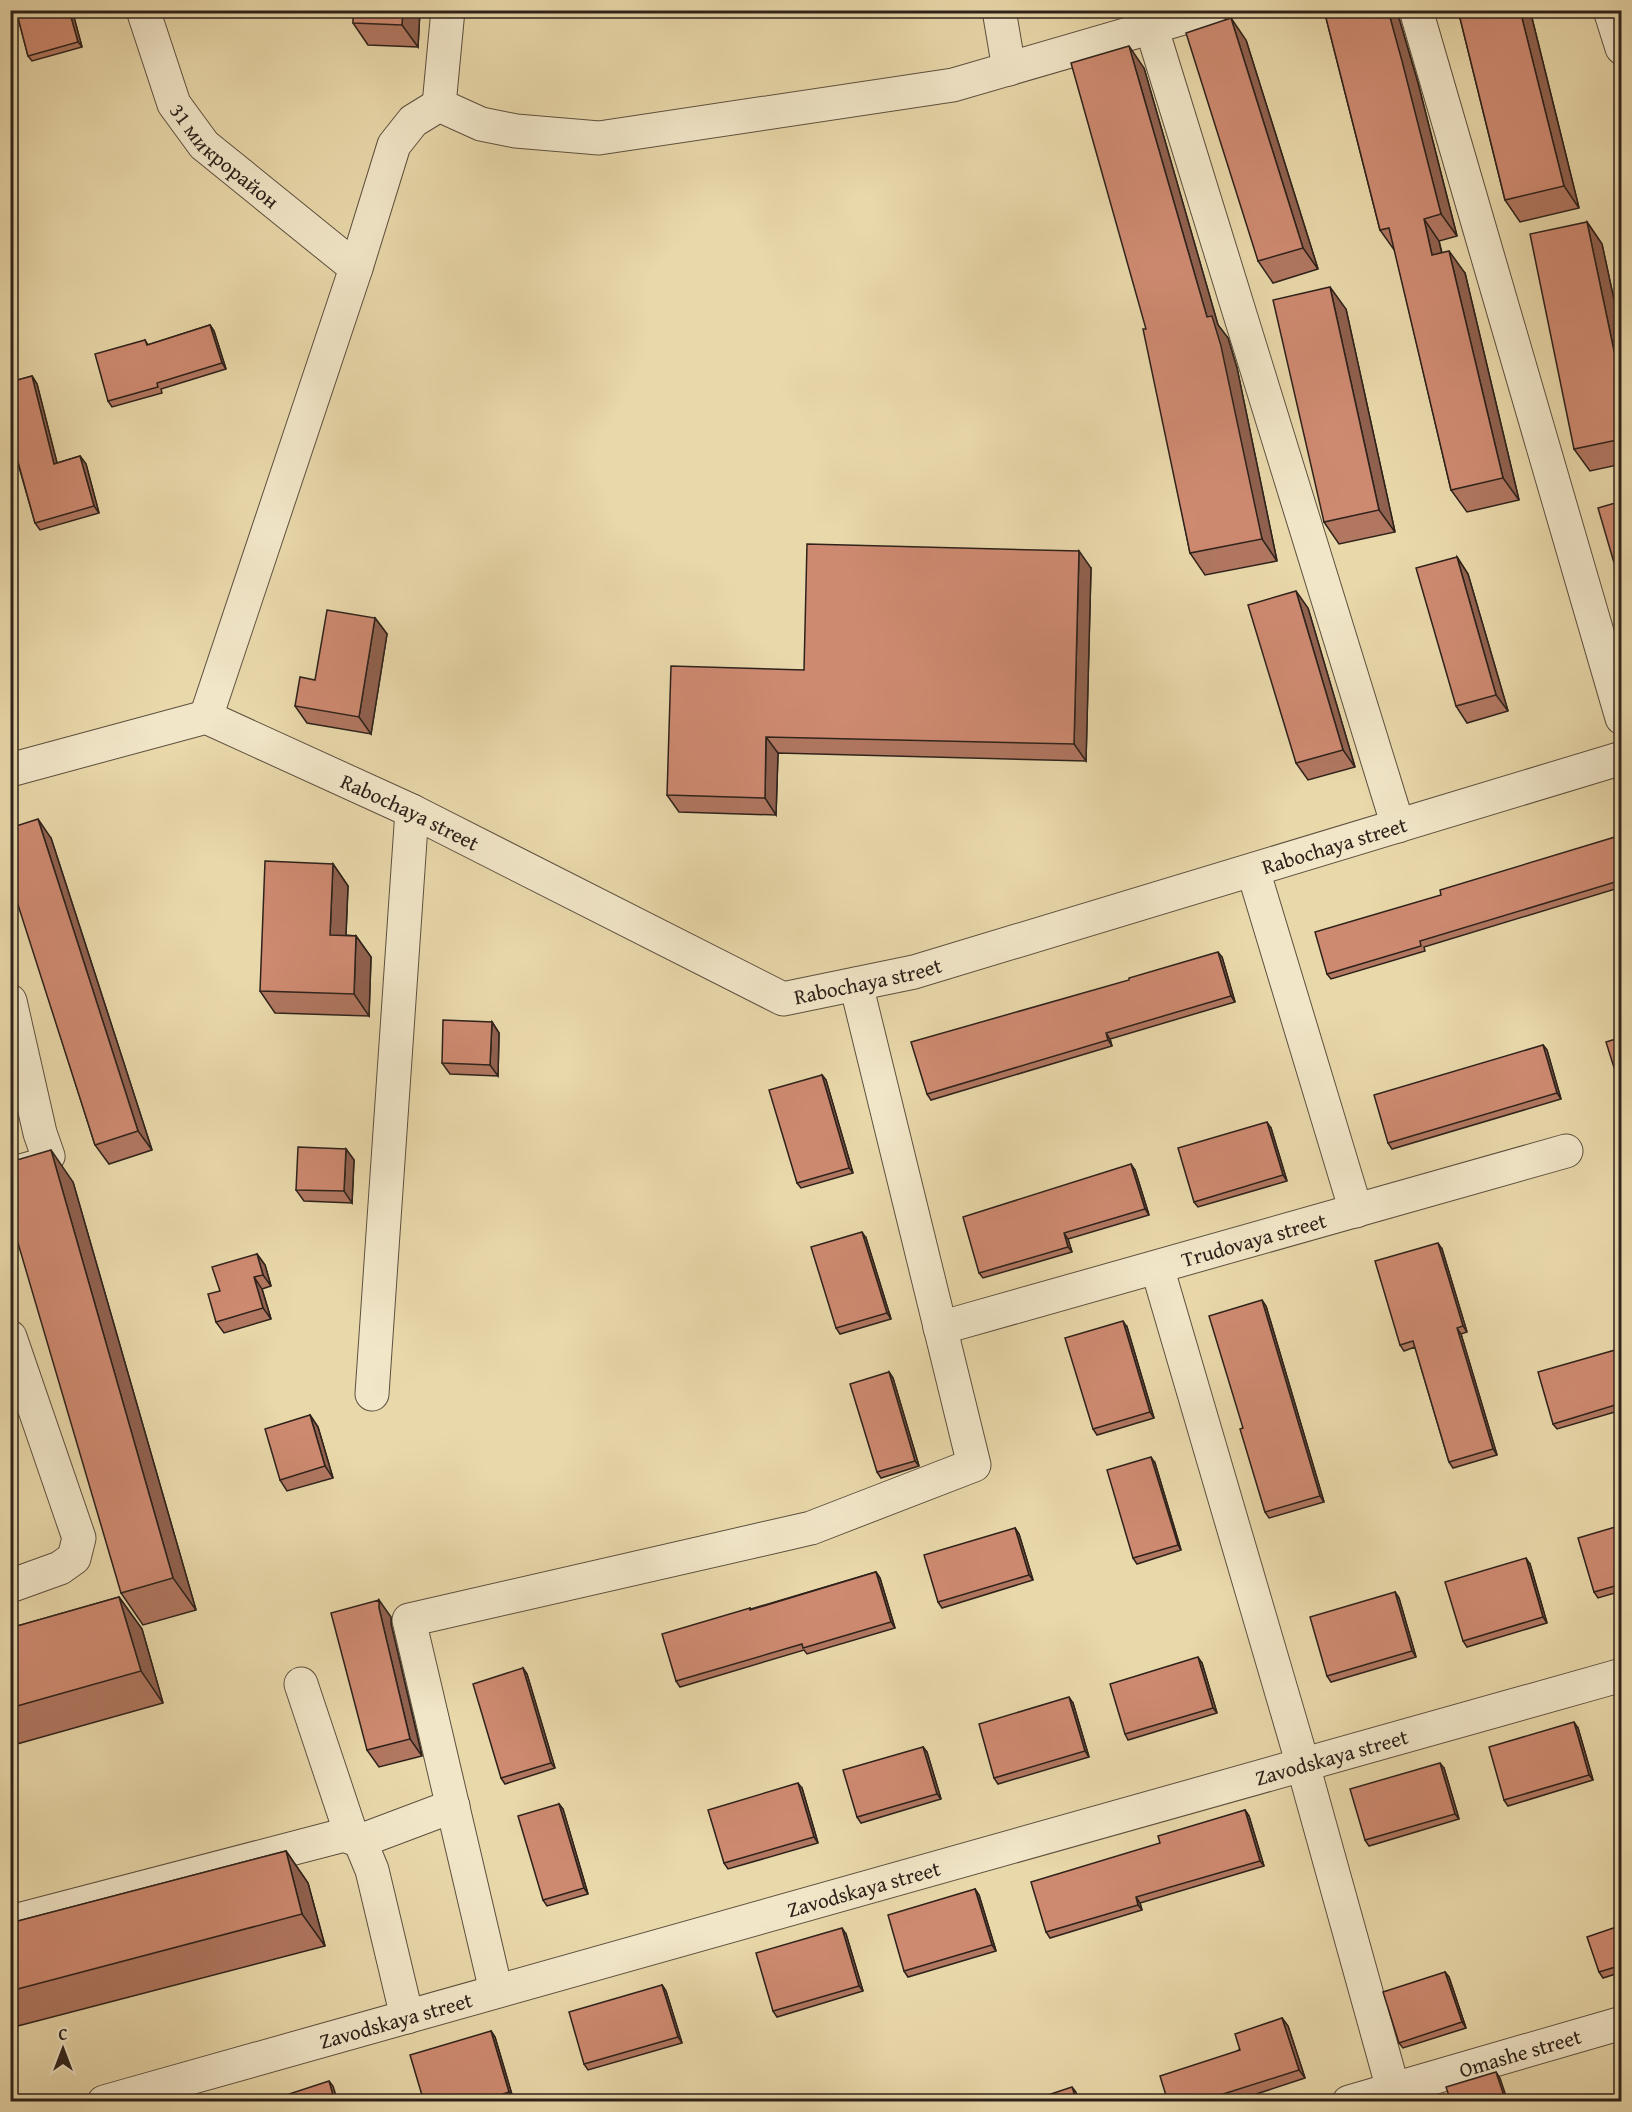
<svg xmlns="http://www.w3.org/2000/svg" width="1632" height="2112" font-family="'Gentium Book Plus',serif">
	<rect width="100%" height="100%" fill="#e9d8aa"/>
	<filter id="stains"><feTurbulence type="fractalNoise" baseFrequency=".00333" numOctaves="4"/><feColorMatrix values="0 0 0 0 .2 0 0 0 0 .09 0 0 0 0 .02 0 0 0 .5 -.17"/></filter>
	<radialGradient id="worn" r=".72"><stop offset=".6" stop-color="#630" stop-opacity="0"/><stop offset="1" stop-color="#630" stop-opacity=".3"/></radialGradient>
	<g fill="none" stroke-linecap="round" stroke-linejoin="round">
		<defs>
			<g id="minor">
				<path id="s1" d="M143 10 174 104 204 145 356 268"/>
				<path d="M999 10 1009 69"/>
				<path d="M1146 10 1398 826"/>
				<path d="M1416 10 1622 718"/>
				<path d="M1610 10 1622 48"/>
				<path d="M439 105 448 10"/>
				<path d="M206 717 356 268 394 145 413 121 439 105 481 124 516 131 599 138 953 85 1211 10"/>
				<path id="s2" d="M10 770 206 717 412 811 783 999 914 972 1622 758"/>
				<path d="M1253 870 1356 1211"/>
				<path d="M10 1001 40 1133 48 1156 38 1166 10 1174"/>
				<path d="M1157 1267 1303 1765 1393 2089"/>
				<path id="s3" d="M940 1328 1566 1151"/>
				<path d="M10 1337 79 1538 74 1558 60 1568 10 1586"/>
				<path d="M372 1394 412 811"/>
				<path d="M301 1684 352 1837"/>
				<path d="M360 1841 453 1806"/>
				<path d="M22 1919 344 1835 360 1841 372 1870 407 2017"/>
				<path d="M496 1991 409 1620 811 1528 974 1465 856 984"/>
				<path id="s4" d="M104 2102 1622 1675"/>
				<path id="s5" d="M1349 2102 1622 2023"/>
			</g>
		</defs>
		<use href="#minor" stroke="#5d503f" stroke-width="35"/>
		<use href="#minor" stroke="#f1e6c8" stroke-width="33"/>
	</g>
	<path fill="#b17761" stroke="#2e221b" stroke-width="1.5" d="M16 10H72L82 47 32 61 28 56Z
		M420 10 418 47 368 45 353 23Z
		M1324 10H1398V15L1418 83 1457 236 1439 241 1442 253 1465 273 1519 500 1467 512 1451 490 1395 251 1380 230Z
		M1458 10H1530L1579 208 1520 222 1505 200Z
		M1246 40 1318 269 1273 283 1258 261Z
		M1144 68 1218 325 1228 338 1237 368 1277 561 1205 575 1190 553 1146 329Z
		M1587 222 1602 244 1622 337V464L1590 471 1574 449Z
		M1346 309 1395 532 1339 544 1324 522Z
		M210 325 214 331 226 369 161 389 162 393 112 407 108 401 145 340 148 345Z
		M32 376 37 384 57 463 80 456 86 464 99 513 40 530 35 523 15 453H10V382Z
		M1457 557 1468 574 1508 711 1467 723 1456 706Z
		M1091 568 1086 761 778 753 776 815 679 812 667 795 804 670Z
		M1308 608 1355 767 1308 780 1296 763Z
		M375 618 387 634 371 734 307 723 295 706 315 680Z
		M10 828 51 838 152 1150 109 1164 95 1145 17 899 10 901Z
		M1619 843 1622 851V887L1424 947 1425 951 1331 979 1327 974Z
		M333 864 348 886 346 935 356 936 371 957 369 1016 275 1013 260 991Z
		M1222 957 1235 1002 1110 1039 1112 1046 931 1100 927 1094Z
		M492 1022 499 1033 498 1076 450 1074 442 1063Z
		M1543 1045 1547 1050 1561 1099 1392 1149 1388 1143Z
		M822 1075 826 1080 853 1173 801 1188 797 1183Z
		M1271 1128 1287 1181 1198 1207 1194 1202Z
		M346 1149 354 1160 352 1203 304 1201 296 1190Z
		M1135 1170 1149 1215 1068 1239 1072 1252 983 1278 979 1273Z
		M73 1182 196 1610 143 1625 121 1593Z
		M866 1238 891 1319 840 1334 836 1328Z
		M1442 1249 1467 1332 1461 1334 1497 1455 1453 1468 1449 1462 1415 1347 1404 1351 1400 1345Z
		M257 1254 265 1265 271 1286 262 1289 271 1319 224 1333 216 1322 220 1291Z
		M1266 1306 1324 1502 1269 1518 1265 1512 1243 1428Z
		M1127 1327 1154 1418 1097 1435 1093 1429Z
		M1622 1348V1410L1557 1429 1553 1424Z
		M889 1372 893 1378 919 1466 881 1478 877 1472Z
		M310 1415 318 1427 333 1478 287 1491 280 1480Z
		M1155 1463 1181 1550 1137 1564 1133 1558Z
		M1622 1525V1591L1598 1598 1594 1592Z
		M1015 1528 1019 1534 1033 1580 942 1608 938 1602Z
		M1530 1564 1547 1623 1467 1647 1463 1641Z
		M876 1572 880 1578 895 1628 807 1654 804 1650 680 1687 676 1681 750 1608 751 1609Z
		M1395 1592 1399 1598 1416 1657 1331 1682 1327 1676Z
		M119 1597 142 1629 163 1703 10 1746V1628Z
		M391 1617V1624L422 1756 379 1767 367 1750Z
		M1202 1663 1217 1713 1128 1740 1125 1734Z
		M523 1668 527 1674 555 1768 505 1784 501 1778Z
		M1073 1703 1089 1757 998 1784 994 1778Z
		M1578 1728 1593 1780 1508 1806 1504 1800Z
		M923 1747 927 1752 941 1799 861 1823 857 1817Z
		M1444 1768 1459 1819 1369 1846 1365 1840Z
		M802 1788 818 1843 728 1869 724 1863Z
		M559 1804 563 1809 588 1894 547 1906 543 1900Z
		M1245 1810 1249 1816 1264 1866 1140 1903 1142 1910 1050 1938 1046 1932 1160 1843Z
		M286 1851 308 1883 325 1946 10 2028V1923Z
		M975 1889 979 1895 996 1951 908 1977 904 1971Z
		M1622 1925V1972L1603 1978 1599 1972Z
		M846 1934 863 1991 777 2017 773 2011Z
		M1445 1972 1449 1977 1466 2028 1403 2048 1399 2043Z
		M662 1985 666 1991 682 2043 588 2070 584 2064Z
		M1282 2018 1288 2026 1305 2078 1232 2102H1168Z
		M491 2031 495 2037 513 2098 502 2102H424Z"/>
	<path fill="#90614f" stroke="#2e221b" stroke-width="1.5" d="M69 10H72L82 47 78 42Z
		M403 10H420L418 47 402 25Z
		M1388 10H1398V15L1418 83 1457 236 1441 214Z
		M1520 10H1530L1579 208 1564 186Z
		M1231 18 1246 40 1318 269 1303 248Z
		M1129 46 1144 68 1218 325 1228 338 1237 368 1277 561 1262 539 1207 317Z
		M1424 219 1439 241 1447 277 1432 255Z
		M1587 222 1602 244 1622 337V389Z
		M1449 251 1465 273 1519 500 1503 478Z
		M1330 287 1346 309 1395 532 1379 510Z
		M210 325 214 331 226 369 222 363Z
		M32 376 37 384 59 471 54 464Z
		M80 456 86 464 99 513 94 506Z
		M1079 551 1091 568 1086 761 1074 744Z
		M1457 557 1468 574 1508 711 1496 695Z
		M1296 591 1308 608 1355 767 1343 750Z
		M375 618 387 634 371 734 359 717Z
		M766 737 778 753 776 815 765 798Z
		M38 819 51 838 152 1150 138 1131Z
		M1615 837 1619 843 1622 851V858Z
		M333 864 348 886 345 957 330 935Z
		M356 936 371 957 369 1016 354 994Z
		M1218 952 1222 957 1235 1002 1231 996Z
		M492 1022 499 1033 498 1076 490 1065Z
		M1106 1033 1110 1039 1112 1046 1108 1040Z
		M1543 1045 1547 1050 1561 1099 1557 1093Z
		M822 1075 826 1080 853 1173 849 1168Z
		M1267 1122 1271 1128 1287 1181 1283 1175Z
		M346 1149 354 1160 352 1203 344 1191Z
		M51 1150 73 1182 196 1610 173 1578Z
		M1131 1164 1135 1170 1149 1215 1145 1209Z
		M862 1232 866 1238 891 1319 887 1313Z
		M1064 1233 1068 1239 1072 1252 1068 1247Z
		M1438 1243 1442 1249 1467 1332 1463 1326Z
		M257 1254 265 1265 271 1286 263 1275Z
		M254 1277 262 1289 271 1319 263 1308Z
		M1262 1300 1266 1306 1324 1502 1320 1496Z
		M1123 1321 1127 1327 1154 1418 1150 1412Z
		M1457 1328 1461 1334 1497 1455 1493 1449Z
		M889 1372 893 1378 919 1466 915 1461Z
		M310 1415 318 1427 333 1478 325 1466Z
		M1151 1457 1155 1463 1181 1550 1178 1545Z
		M1015 1528 1019 1534 1033 1580 1029 1575Z
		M1526 1558 1530 1564 1547 1623 1543 1617Z
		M876 1572 880 1578 895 1628 891 1622Z
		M1395 1592 1399 1598 1416 1657 1412 1651Z
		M119 1597 142 1629 163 1703 141 1671Z
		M379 1600 391 1617V1624L422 1756 410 1739 379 1608Z
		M1198 1657 1202 1663 1217 1713 1213 1708Z
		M523 1668 527 1674 555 1768 551 1763Z
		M1069 1697 1073 1703 1089 1757 1085 1751Z
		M1574 1722 1578 1728 1593 1780 1589 1775Z
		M923 1747 927 1752 941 1799 937 1794Z
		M1440 1763 1444 1768 1459 1819 1455 1814Z
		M798 1783 802 1788 818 1843 814 1837Z
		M559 1804 563 1809 588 1894 584 1888Z
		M1245 1810 1249 1816 1264 1866 1260 1861Z
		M286 1851 308 1883 325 1946 302 1914Z
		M975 1889 979 1895 996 1951 992 1945Z
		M1136 1897 1140 1903 1142 1910 1138 1905Z
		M842 1928 846 1934 863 1991 859 1986Z
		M1445 1972 1449 1977 1466 2028 1462 2022Z
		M662 1985 666 1991 682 2043 678 2037Z
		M1282 2018 1288 2026 1305 2078 1299 2070Z
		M491 2031 495 2037 513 2098 509 2092Z
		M1496 2072 1500 2078 1508 2102H1506Z
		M329 2081 333 2086 338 2102H335Z
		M1072 2087 1076 2092 1079 2102H1077Z"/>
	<path fill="#ce8a71" stroke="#2e221b" stroke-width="1.5" d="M16 10H69L78 42 28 56Z
		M353 10H403L402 25 353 23Z
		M1324 10H1388L1402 61 1441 214 1424 219 1432 255 1449 251 1503 478 1451 490 1389 228 1380 230Z
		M1458 10H1520L1564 186 1505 200Z
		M1231 18 1303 248 1258 261 1186 33Z
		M1129 46 1207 317 1212 316 1221 346 1262 539 1190 553 1143 329H1146L1071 63Z
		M1587 222 1622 389V439L1574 449 1530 234Z
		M1330 287 1379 510 1324 522 1273 300Z
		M210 325 222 363 157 383 158 387 108 401 95 354 145 340 147 345Z
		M32 376 54 464 80 456 94 506 35 523 13 444 10 445V382Z
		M1622 501V590L1598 508Z
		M807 544 1079 551 1074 744 766 737 765 798 667 795 671 666 804 670Z
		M1457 557 1496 695 1456 706 1416 568Z
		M1296 591 1343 750 1296 763 1248 605Z
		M327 610 375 618 359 717 295 706 300 677 315 680Z
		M38 819 138 1131 95 1145 10 880V828Z
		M1615 837 1622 858V880L1420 941 1421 946 1327 974 1315 932 1441 895 1440 890Z
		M265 861 333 864 330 935 356 936 354 994 260 991Z
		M1218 952 1231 996 1106 1033 1108 1040 927 1094 911 1042 1129 980V978Z
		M443 1020 492 1022 490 1065 442 1063Z
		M1622 1037V1093L1606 1042Z
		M1543 1045 1557 1093 1388 1143 1374 1095Z
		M822 1075 849 1168 797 1183 769 1090Z
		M1267 1122 1283 1175 1194 1202 1178 1148Z
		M298 1147 346 1149 344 1191 296 1190Z
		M51 1150 173 1578 121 1593 10 1216V1162Z
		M1131 1164 1145 1209 1064 1233 1068 1247 979 1273 963 1217Z
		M862 1232 887 1313 836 1328 811 1247Z
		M1438 1243 1463 1326 1457 1328 1493 1449 1449 1462 1413 1341 1400 1345 1375 1261Z
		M257 1254 263 1275 254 1277 263 1308 216 1322 208 1294 220 1291 212 1267Z
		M1262 1300 1320 1496 1265 1512 1240 1429 1243 1428 1209 1316Z
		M1123 1321 1150 1412 1093 1429 1065 1338Z
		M1622 1348V1403L1553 1424 1538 1372Z
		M889 1372 915 1461 877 1472 850 1384Z
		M310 1415 325 1466 280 1480 265 1429Z
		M1151 1457 1178 1545 1133 1558 1107 1470Z
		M1622 1525V1584L1594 1592 1578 1538Z
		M1015 1528 1029 1575 938 1602 924 1555Z
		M1526 1558 1543 1617 1463 1641 1445 1582Z
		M876 1572 891 1622 803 1648 802 1644 676 1681 662 1634 750 1608V1610Z
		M1395 1592 1412 1651 1327 1676 1310 1617Z
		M119 1597 141 1671 10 1708V1628Z
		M379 1600V1608L410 1739 367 1750 331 1613Z
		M1198 1657 1213 1708 1125 1734 1110 1684Z
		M523 1668 551 1763 501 1778 473 1684Z
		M1069 1697 1085 1751 994 1778 979 1724Z
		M1574 1722 1589 1775 1504 1800 1489 1747Z
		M923 1747 937 1794 857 1817 843 1770Z
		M1440 1763 1455 1814 1365 1840 1350 1789Z
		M798 1783 814 1837 724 1863 708 1810Z
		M559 1804 584 1888 543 1900 518 1816Z
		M1245 1810 1260 1861 1136 1897 1138 1905 1046 1932 1031 1882 1160 1843 1158 1836Z
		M286 1851 302 1914 10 1991V1923Z
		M975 1889 992 1945 904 1971 888 1915Z
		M1622 1925V1965L1599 1972 1587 1937Z
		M842 1928 859 1986 773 2011 756 1953Z
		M1445 1972 1462 2022 1399 2043 1383 1992Z
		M662 1985 678 2037 584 2064 569 2012Z
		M1282 2018 1299 2070 1217 2096 1218 2098 1207 2102H1168L1160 2076 1240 2050 1235 2034Z
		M491 2031 509 2092 479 2102H424L410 2055Z
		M1496 2072 1506 2102H1451L1446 2087Z
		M329 2081 335 2102H281L280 2097Z
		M1072 2087 1077 2102H1027Z"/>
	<g text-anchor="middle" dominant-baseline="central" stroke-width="4.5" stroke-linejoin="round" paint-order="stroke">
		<g font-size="21" fill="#2e221b" stroke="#f1e6c8">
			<text stroke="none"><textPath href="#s1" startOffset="172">31 микрорайон</textPath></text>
			<text stroke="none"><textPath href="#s2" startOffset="428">Rabochaya street</textPath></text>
			<text stroke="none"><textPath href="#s2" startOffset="1418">Rabochaya street</textPath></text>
			<text stroke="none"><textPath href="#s2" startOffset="932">Rabochaya street</textPath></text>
			<text stroke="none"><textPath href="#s3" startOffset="326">Trudovaya street</textPath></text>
			<text stroke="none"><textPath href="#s4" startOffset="1275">Zavodskaya street</textPath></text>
			<text stroke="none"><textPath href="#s4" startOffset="789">Zavodskaya street</textPath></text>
			<text stroke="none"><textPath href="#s4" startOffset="303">Zavodskaya street</textPath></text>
			<text stroke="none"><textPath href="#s5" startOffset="178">Omashe street</textPath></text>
		</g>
	</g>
	<rect width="1632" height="2112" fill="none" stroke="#e9d8aa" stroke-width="36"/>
	<rect x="12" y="12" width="1608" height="2088" fill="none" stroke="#2e221b" stroke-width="3"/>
	<rect x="18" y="18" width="1596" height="2076" fill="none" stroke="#2e221b" stroke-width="1.5"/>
	<g transform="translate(63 2049)" stroke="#f1e6c8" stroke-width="4.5" paint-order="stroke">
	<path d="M0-4.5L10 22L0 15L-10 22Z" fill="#2e221b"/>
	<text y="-9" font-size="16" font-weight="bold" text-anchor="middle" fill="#2e221b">С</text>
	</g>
	<rect width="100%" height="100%" filter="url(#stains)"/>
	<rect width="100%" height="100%" fill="url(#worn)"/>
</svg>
